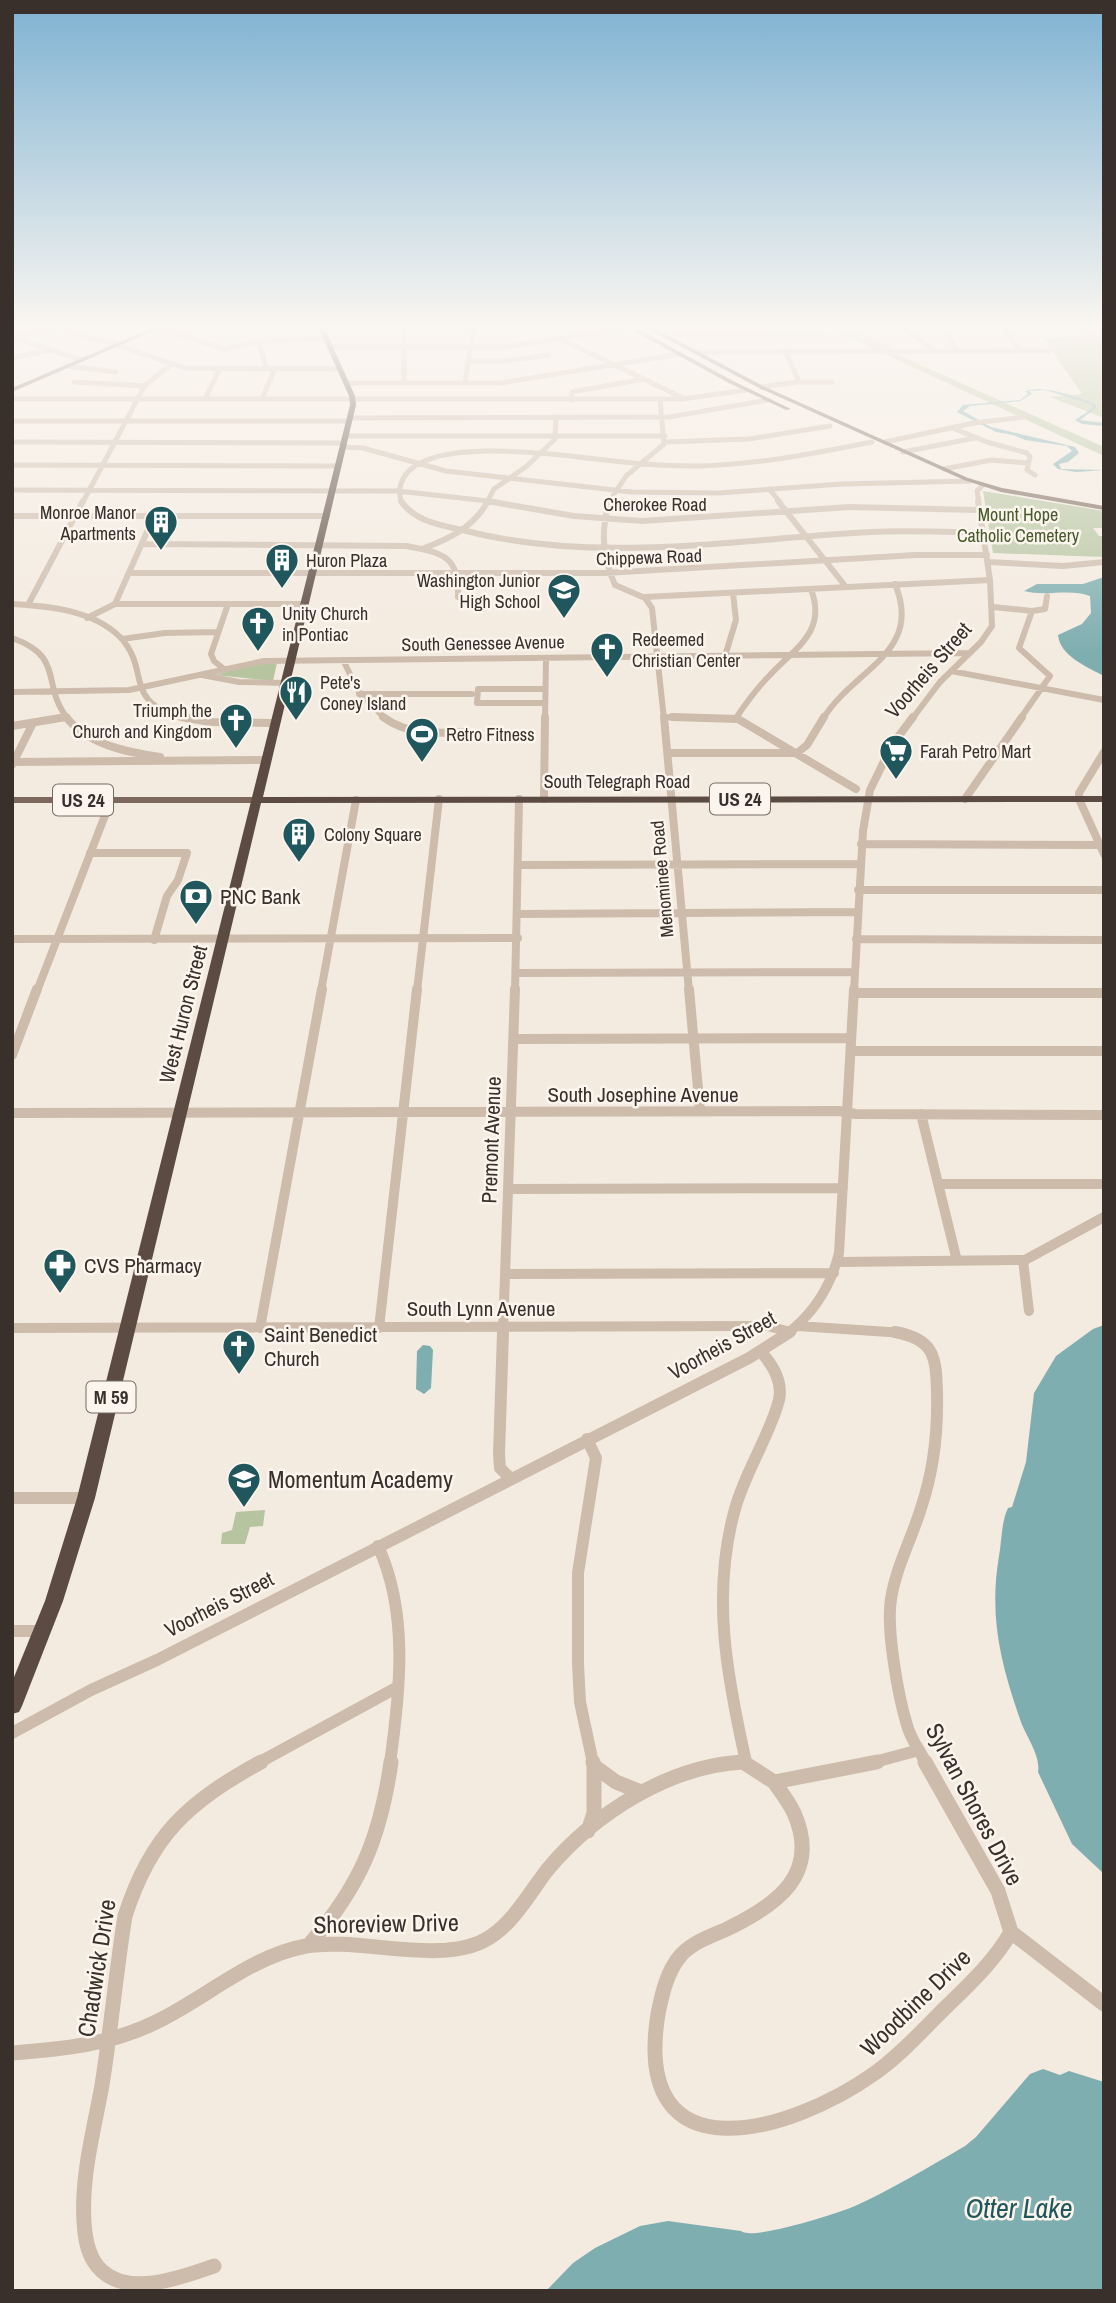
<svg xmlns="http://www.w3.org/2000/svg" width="1116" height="2303" font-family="'Archivo Narrow',sans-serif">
	<rect width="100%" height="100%" fill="#f4ebe0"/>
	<path fill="#b6c4a0" d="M831 329H840L1104 447V456Z
		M1104 337V418L1050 397 1082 394 1043 338Z
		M983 491 1104 511V528H1093L1099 536H1104V557L993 553Z
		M277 663 273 681 216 675 248 665Z
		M265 1510 263 1526 250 1527 245 1544H221L222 1533 232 1530 236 1512Z"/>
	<path fill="#7faeb1" d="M1036 389C1053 389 1082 397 1096 405V408L1080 420 1104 423V426L1082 424 1075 420 1093 408 1091 404 1045 390 1029 391 1032 394 1020 401 970 406 963 411 991 427 1075 447 1079 453 1068 462 1059 464 1061 469 1104 470 1076 472 1058 469 1053 464 1072 451 1067 446 1025 440 1013 435 996 432 957 412 963 405 1020 400 1028 394 1025 391Z
		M1104 577V676C1087 667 1060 656 1058 635L1082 624 1091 613 1090 596C1069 588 1046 597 1024 591L1037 584H1083Z
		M1104 1325V1874L1072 1844 1038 1772C1041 1756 1026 1736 1021 1722 1000 1662 989 1616 999 1556 1002 1540 1001 1523 1008 1508L1012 1507 1026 1462 1034 1393 1056 1356 1093 1329Z
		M423 1345 430 1346 433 1350 431 1388 424 1394 416 1389 417 1351Z
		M1043 2069 1060 2075 1069 2071 1104 2082V2291H546L573 2263 595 2248 640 2226 668 2221 741 2231C752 2241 839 2213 855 2206 892 2189 929 2167 965 2146L976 2137 1030 2074Z"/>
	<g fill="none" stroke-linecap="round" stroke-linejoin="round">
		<path stroke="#cdbcac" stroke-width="5" d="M66 329 96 340 121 344
			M161 329 225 349 255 342 325 338
			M404 329V383
			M846 329 887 348
			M905 329 930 347 931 351
			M944 329 957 351
			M1005 329 1020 351
			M1080 329 1097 338
			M658 333 825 334
			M12 337 82 360
			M15 337 52 329
			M561 339 683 398
			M259 342 266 368
			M117 345 185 368 339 369
			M329 347H504L621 329
			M785 350 799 382
			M696 352 1050 351 1066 341 1104 338
			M12 358 49 350
			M468 361H505L549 355
			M67 366 116 372
			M74 382 145 386
			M346 383H500L680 354
			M465 383 473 329
			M761 387 797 382H832
			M12 399H682L746 390
			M205 399 220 368
			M262 399 275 368
			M571 400 572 392 644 379
			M350 418 669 417 768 400
			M12 421H349
			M955 429 987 442 1027 453 1030 457 1027 470 1035 475
			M346 436H665
			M12 442 344 443
			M665 442 749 439 830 426
			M885 442 974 423 1024 417
			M343 447 363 448 446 471 632 492 719 493 842 484 970 481
			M903 452 975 438
			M12 465 339 466
			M944 469 991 460 1028 463
			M769 489 780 502
			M12 490 398 491 497 502
			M83 502 145 385 172 364
			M402 502C398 494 399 486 404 477 432 432 577 458 624 462 649 465 674 466 698 466 757 465 815 453 872 442
			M487 502 494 489 527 466 555 439 556 417
			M609 502 626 476 664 444 660 400
			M979 502 977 491 983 485"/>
		<path stroke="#cdbcac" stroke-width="6" d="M401 501C414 521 440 525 462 530 597 565 734 539 871 532 908 530 946 532 983 533
			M487 501 574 516 642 521 849 507 979 510
			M610 501C600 530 602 557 615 585L645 598 652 608 664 719
			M778 501 846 587
			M12 516H327
			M142 544 406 546C444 553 459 556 458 597
			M422 549C449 539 474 527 488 501
			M988 562 1063 566 1104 562
			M129 573H605L915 555H987
			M644 597 990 580
			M12 604C48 606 93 610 120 637 153 672 119 703 189 719
			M115 604H305
			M28 605 83 501
			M993 607 1032 611 1045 609 1047 596
			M87 618 115 604 154 516
			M12 638C66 657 40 684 68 719
			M122 639 165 633 218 632
			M725 656 736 620 733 593
			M343 660 360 694 386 719
			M224 669 214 661 211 654 228 604
			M951 671 1104 700
			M202 675 239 682 286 683
			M545 689H478L477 703H545
			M12 692 129 690 264 661 970 653
			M359 694H472
			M664 717 737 719
			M736 718C746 703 757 688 770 675 796 647 827 632 811 589
			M55 719 67 717
			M545 719 546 659
			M823 719C853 669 924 653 895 584
			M912 719 940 682 981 642 992 626 990 580 978 501
			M1020 719 1050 676 1019 648 1032 611"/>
		<path stroke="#cdbcac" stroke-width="8" d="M66 717C88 745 127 752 160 757
			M181 717 210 722 275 723
			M383 717C409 736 437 733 467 732
			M664 717 689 991
			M672 717 738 719 856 789
			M12 726 66 717
			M1104 752 1079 793V799L1104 854
			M668 753H794
			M797 753 807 745 824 717
			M12 762 266 760
			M12 765 32 725
			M544 799 545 717
			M965 799 1022 717
			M861 844 1104 845
			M90 853H187L178 880 167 896 154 940
			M519 865 860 864
			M858 890H1104
			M518 914 857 912
			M12 939 518 938
			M856 939 1104 940
			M517 973 855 972
			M37 991 111 800
			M321 991 356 800
			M417 991 439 799
			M515 991 519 799
			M854 991 863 831 870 790 892 745 913 717"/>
		<path stroke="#cdbcac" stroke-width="10" d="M689 989 700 1111
			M854 993H1104
			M515 1039 851 1038
			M851 1051H1104
			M12 1055 37 989
			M12 1113 839 1111 856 1114 1104 1115
			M921 1114 957 1261
			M938 1184H1104
			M508 1189 843 1188
			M1023 1260 1029 1311
			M838 1262 1025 1260 1104 1217
			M505 1274 834 1273
			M798 1326 904 1333
			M12 1328 767 1326 791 1332
			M260 1328 322 989
			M379 1328 417 989
			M503 1333 515 989
			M788 1333C815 1312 831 1286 839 1253L854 989"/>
		<path stroke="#cdbcac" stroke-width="12" d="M503 1332 499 1454 500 1468 510 1478
			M895 1332C934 1339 936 1356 937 1392 938 1432 934 1470 921 1508 912 1538 896 1567 891 1599 886 1628 898 1696 907 1725 910 1738 920 1751 926 1763
			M587 1439 596 1458 578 1573V1664L580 1702 593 1763
			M12 1498H86
			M378 1546C409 1613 400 1692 390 1763
			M12 1631H43
			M12 1733 91 1690 157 1660 749 1358 790 1332
			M746 1762C727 1677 711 1594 735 1509 745 1472 770 1435 779 1400 783 1381 773 1365 761 1352
			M258 1763 396 1688
			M729 1763H747
			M871 1763 919 1750"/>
		<path stroke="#cdbcac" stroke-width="15" d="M593 1762 594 1766 616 1782 641 1792
			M925 1762 998 1891 1011 1932 1104 2004
			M774 1782C781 1792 789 1802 794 1813 821 1874 777 1905 727 1929 711 1936 693 1942 681 1955 667 1971 662 1994 658 2014 631 2180 791 2133 875 2073 899 2056 918 2035 938 2015 964 1989 992 1965 1011 1932
			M588 1831 594 1813V1766
			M309 1945C360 1886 380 1839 391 1762
			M12 2053C62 2049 110 2045 156 2022 206 1998 251 1956 306 1946 359 1937 439 1965 485 1940 512 1926 530 1892 548 1869 595 1813 669 1766 743 1762L774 1782 877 1762
			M214 2266C183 2277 130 2297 102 2271 88 2259 85 2239 84 2222 81 2176 94 2130 102 2085 111 2029 116 1972 125 1916 151 1835 188 1802 261 1762"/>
		<path fill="#7c685c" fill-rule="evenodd" d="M150 329H158L12 392V388Z
			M630 329H638L733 381 791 409 786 410 729 383Z
			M648 329H656L763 386 968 478 1002 488 1104 506V510L1001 492 964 480 759 388Z
			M12 797H257L262 800 257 803H12Z"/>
		<path fill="#5b4b42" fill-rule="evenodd" d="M319 329H325L355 396 356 405 263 797 1104 796V802L261 803 95 1498 63 1601 22 1706 19 1712 12 1714V1682L45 1601 77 1498 350 405 349 396Z"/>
	</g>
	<linearGradient id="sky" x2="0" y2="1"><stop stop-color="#7eb2d2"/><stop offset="0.5" stop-color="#faf6f1"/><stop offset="1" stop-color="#faf6f1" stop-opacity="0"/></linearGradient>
	<rect width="1116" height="652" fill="url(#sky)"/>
	<defs>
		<symbol id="building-pin" viewBox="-11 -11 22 30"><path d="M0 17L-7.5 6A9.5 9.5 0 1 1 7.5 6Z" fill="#1f575d" stroke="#fbf5ed"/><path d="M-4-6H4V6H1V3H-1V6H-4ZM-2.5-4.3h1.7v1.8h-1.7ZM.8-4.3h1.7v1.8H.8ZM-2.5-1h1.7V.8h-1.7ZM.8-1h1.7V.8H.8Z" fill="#fff"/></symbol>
		<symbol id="school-pin" viewBox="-11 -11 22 30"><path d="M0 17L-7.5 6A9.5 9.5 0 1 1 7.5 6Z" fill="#1f575d" stroke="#fbf5ed"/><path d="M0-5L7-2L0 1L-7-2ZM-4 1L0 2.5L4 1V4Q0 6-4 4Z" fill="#fff"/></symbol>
		<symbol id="church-pin" viewBox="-11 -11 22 30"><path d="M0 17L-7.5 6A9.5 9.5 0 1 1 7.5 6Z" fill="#1f575d" stroke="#fbf5ed"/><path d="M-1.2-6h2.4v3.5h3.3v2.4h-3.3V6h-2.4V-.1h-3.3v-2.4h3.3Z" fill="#fff"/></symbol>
		<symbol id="restaurant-pin" viewBox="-11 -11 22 30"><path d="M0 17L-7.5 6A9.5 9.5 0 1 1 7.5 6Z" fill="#1f575d" stroke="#fbf5ed"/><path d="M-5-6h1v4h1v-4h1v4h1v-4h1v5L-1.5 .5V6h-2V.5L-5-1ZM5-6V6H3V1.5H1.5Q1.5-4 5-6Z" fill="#fff"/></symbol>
		<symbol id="stadium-pin" viewBox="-11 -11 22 30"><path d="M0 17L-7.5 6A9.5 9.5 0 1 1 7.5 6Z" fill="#1f575d" stroke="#fbf5ed"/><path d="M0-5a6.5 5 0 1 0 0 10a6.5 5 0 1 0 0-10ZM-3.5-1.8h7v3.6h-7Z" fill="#fff"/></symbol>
		<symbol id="supermarket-pin" viewBox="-11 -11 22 30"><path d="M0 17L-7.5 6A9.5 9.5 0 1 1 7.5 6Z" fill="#1f575d" stroke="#fbf5ed"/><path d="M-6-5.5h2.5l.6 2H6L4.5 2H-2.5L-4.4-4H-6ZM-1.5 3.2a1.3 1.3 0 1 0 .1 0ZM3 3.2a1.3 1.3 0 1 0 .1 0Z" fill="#fff"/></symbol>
		<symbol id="bank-pin" viewBox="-11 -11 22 30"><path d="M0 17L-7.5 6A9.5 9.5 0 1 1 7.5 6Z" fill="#1f575d" stroke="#fbf5ed"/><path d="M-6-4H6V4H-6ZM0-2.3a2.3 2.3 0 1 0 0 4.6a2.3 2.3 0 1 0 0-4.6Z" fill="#fff"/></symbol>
		<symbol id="pharmacy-pin" viewBox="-11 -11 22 30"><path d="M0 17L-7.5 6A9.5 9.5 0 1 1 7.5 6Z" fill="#1f575d" stroke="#fbf5ed"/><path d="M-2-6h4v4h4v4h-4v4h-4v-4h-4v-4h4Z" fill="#fff"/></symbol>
	</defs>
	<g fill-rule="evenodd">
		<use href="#building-pin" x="142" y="503" width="38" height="52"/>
		<use href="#building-pin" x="263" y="541" width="38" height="52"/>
		<use href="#school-pin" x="545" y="571" width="38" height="52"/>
		<use href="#church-pin" x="239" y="604" width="38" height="52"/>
		<use href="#church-pin" x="588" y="630" width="38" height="52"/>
		<use href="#restaurant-pin" x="277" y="673" width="38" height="52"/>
		<use href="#church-pin" x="217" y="701" width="38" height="52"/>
		<use href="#stadium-pin" x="403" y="715" width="38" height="52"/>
		<use href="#supermarket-pin" x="877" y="732" width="38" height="52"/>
		<use href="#building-pin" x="280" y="815" width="38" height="52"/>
		<use href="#bank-pin" x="177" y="877" width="38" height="52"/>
		<use href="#pharmacy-pin" x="41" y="1246" width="38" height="52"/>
		<use href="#church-pin" x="220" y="1327" width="38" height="52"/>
		<use href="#school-pin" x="225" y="1460" width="38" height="52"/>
	</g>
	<g text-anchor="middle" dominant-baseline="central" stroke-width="5" stroke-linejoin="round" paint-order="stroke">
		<g font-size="18" fill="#3a302b" stroke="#fbf5ed">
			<text x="655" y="504">Cherokee Road</text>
			<text transform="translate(649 557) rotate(-2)">Chippewa Road</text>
			<text transform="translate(483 643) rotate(-1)">South Genessee Avenue</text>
			<text x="617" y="781">South Telegraph Road</text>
			<text transform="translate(662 879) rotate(-95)">Menominee Road</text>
		</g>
		<g font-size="18" fill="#3a302b" stroke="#fbf5ed" text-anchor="start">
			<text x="136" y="512" text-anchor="end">Monroe Manor<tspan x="136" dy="21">Apartments</tspan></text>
			<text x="306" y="560">Huron Plaza</text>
			<text x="540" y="580" text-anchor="end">Washington Junior<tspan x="540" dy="21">High School</tspan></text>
			<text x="282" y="613">Unity Church<tspan x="282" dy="21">in Pontiac</tspan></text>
			<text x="632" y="639">Redeemed<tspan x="632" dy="21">Christian Center</tspan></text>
			<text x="320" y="682">Pete's<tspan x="320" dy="21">Coney Island</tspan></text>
			<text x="212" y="710" text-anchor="end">Triumph the<tspan x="212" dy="21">Church and Kingdom</tspan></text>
			<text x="446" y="734">Retro Fitness</text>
			<text x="920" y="751">Farah Petro Mart</text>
			<text x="324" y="834">Colony Square</text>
		</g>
		<g font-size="18" fill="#48592e" stroke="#fbf5ed">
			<text x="1018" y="514">Mount Hope<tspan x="1018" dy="21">Catholic Cemetery</tspan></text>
		</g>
		<g fill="#fbf5ed" stroke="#746b65" stroke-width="2">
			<rect x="710" y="783.5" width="60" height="31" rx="5"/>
			<rect x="53" y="784.5" width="60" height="31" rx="5"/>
			<rect x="86.5" y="1381.5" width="49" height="31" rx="5"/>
		</g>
		<g font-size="19" font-weight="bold" fill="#3a302b">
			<text x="740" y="799">US 24</text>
			<text x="83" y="800">US 24</text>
			<text x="111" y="1397">M 59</text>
		</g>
		<g font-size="21" fill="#3a302b" stroke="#fbf5ed">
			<text transform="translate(928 670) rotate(-49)">Voorheis Street</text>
			<text transform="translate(183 1014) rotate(-76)">West Huron Street</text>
			<text x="643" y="1094">South Josephine Avenue</text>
			<text transform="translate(491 1140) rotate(-88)">Premont Avenue</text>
			<text x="481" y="1308">South Lynn Avenue</text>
			<text transform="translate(722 1345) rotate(-29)">Voorheis Street</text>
			<text transform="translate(219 1604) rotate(-27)">Voorheis Street</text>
		</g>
		<g font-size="21" fill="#3a302b" stroke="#fbf5ed" text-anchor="start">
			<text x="220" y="896">PNC Bank</text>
			<text x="84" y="1265">CVS Pharmacy</text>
			<text x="264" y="1334">Saint Benedict<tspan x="264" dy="24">Church</tspan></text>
		</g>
		<g font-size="24" fill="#3a302b" stroke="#fbf5ed" text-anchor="start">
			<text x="268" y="1479">Momentum Academy</text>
		</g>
		<g font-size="24" fill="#3a302b" stroke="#fbf5ed">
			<text transform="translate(975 1804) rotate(62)">Sylvan Shores Drive</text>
			<text transform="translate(386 1923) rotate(-1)">Shoreview Drive</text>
			<text transform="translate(96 1968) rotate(-81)">Chadwick Drive</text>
			<text transform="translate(915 2002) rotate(-44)">Woodbine Drive</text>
		</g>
		<g font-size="28" font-style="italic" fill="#1f575d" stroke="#fbf5ed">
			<text x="1019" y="2208">Otter Lake</text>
		</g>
	</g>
	<rect width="1116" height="2303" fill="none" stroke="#3a302b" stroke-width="28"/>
</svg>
